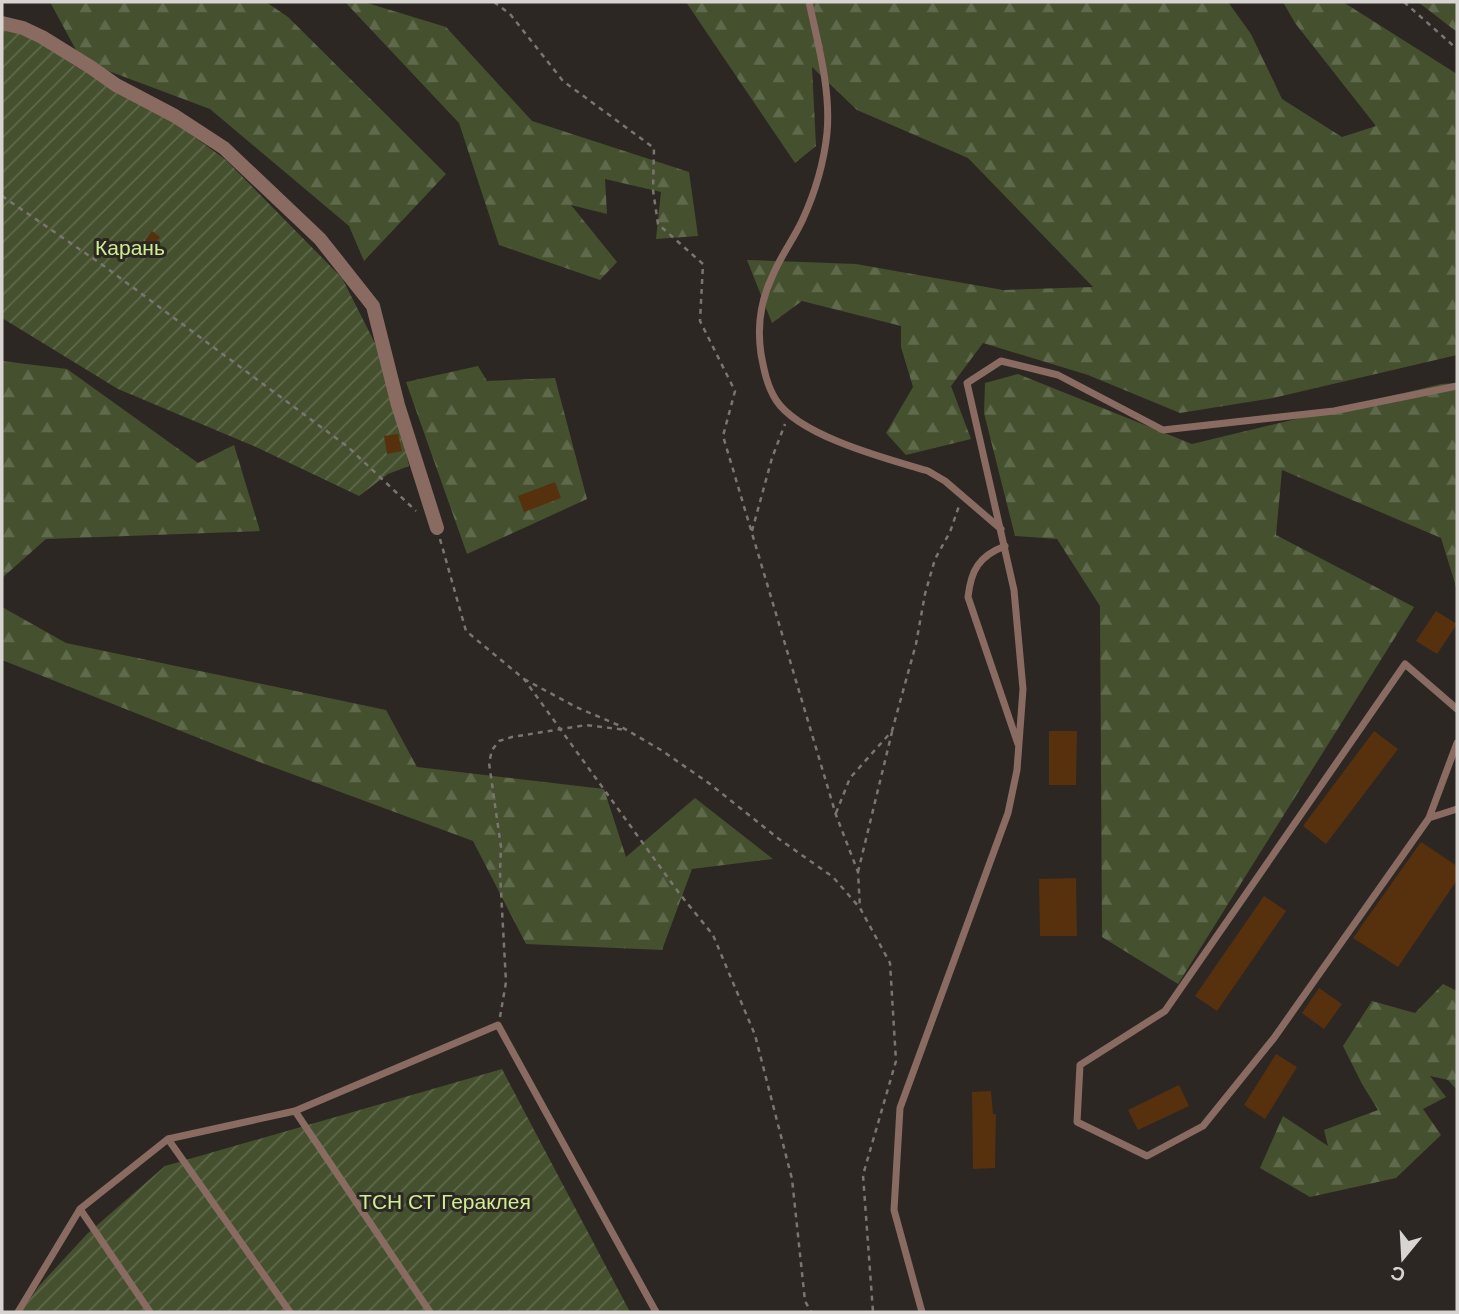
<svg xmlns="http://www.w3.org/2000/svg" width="1459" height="1314" font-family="Helvetica,sans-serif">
	<defs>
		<pattern id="forest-firs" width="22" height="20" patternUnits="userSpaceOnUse" patternTransform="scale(1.75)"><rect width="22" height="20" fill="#45512e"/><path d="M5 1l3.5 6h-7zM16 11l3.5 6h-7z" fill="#5f694b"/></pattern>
		<pattern id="garden-furrows" width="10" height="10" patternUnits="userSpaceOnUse" patternTransform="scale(1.75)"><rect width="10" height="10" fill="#45512e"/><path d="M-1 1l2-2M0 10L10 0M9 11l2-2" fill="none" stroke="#5f694b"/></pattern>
	</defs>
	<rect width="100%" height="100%" fill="#2d2723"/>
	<path fill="url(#forest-firs)" d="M50 2H266L288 17 446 174 364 261 349 226 210 109 82 61Z
		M345 2H364L446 27 532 121 689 172 698 236 656 239 661 192 605 179 607 214 571 205 617 262 600 280 499 245 459 123Z
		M686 2H1228L1251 34 1282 99 1342 137 1376 126 1295 23 1283 2H1343L1457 74V355L1273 398 1180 413 1088 375 983 343 951 386 971 439 906 455 886 433 913 387 901 347V326L802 301 772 323 747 260 856 264 1003 290 1093 287 968 158 857 110 812 67 816 146 795 163Z
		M1418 2H1457V32Z
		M2 361 67 369 198 463 234 445 260 531 46 539 2 578Z
		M478 366 487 381 555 378 587 499 467 554 406 382Z
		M1018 374 1192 444 1441 384 1457 383V590L1441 538 1282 470 1276 535 1414 607 1178 984 1102 937 1100 606 1057 539 1015 536 984 413 985 383Z
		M2 607 66 643 386 710 417 767 604 789 626 857 695 798 773 859 692 869 662 950 526 944 473 841 254 760 2 660Z
		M1443 984 1457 991V1090L1448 1080 1430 1076 1446 1097 1423 1109 1441 1135 1396 1178 1310 1197 1260 1168 1283 1116 1328 1146 1324 1130 1378 1110 1362 1084 1343 1046 1372 1001 1415 1013Z"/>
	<path fill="url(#garden-furrows)" d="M2 26 26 33 75 66 163 114 226 160 342 278 389 371 409 466 388 474 359 496 256 447 118 389 2 318Z
		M502 1069 630 1312H21L39 1286 87 1234 165 1166Z"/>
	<path fill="#57300e" d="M152 231 160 237 153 246 145 240Z
		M398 434 402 451 387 454 384 436Z
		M555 482 561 498 524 512 518 496Z
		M1436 611 1457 624 1437 654 1416 641Z
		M1049 731H1077L1076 785H1049Z
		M1374 731 1398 749 1326 844 1303 826Z
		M1421 842 1457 866V880L1398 967 1353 938Z
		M1076 878 1077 936H1040L1039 879Z
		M1264 896 1286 911 1217 1011 1195 996Z
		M1319 988 1342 1004 1324 1029 1302 1013Z
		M1276 1054 1297 1067 1265 1119 1244 1105Z
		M1179 1085 1189 1106 1138 1130 1128 1110Z
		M991 1091 993 1114H996L995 1168 973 1169 972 1092Z"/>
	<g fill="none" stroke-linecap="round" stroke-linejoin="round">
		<path stroke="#7a7571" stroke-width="2.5" stroke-dasharray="5 5" stroke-linecap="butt" d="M494 2 510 14 563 81 654 148 653 190 658 224 703 264 700 321 735 391 723 436 836 815 858 872 860 908 890 963 896 1061 863 1175 873 1312
			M1404 2 1457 49
			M2 196 104 266 348 447 416 511
			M752 531 772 458 785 424
			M440 539 466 631 524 679 679 893 713 935 755 1035 792 1179 805 1301 811 1312
			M524 679 576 707 618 725 661 750 710 784 779 839 833 877 860 908
			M836 813 850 778 892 731 916 644 925 594 935 559 950 532 959 506
			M858 872 892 732
			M500 1017 506 982 500 873 501 847 489 763 492 750 499 741 512 737 586 725 626 730"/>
		<path stroke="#896b62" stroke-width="7" d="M809 2C818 44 831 90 827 133 824 162 814 195 802 221 793 240 780 257 772 277 760 302 757 327 761 354 764 370 767 386 776 400 799 436 887 459 928 471L945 481 1001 529
			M1005 546C979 556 971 570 968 597L1018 744
			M1457 709 1405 664 1165 1011 1080 1065 1077 1122 1147 1156 1203 1126 1274 1038 1429 818 1457 743
			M1429 818 1457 809
			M295 1111 430 1312
			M168 1139 290 1312
			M80 1209 168 1139 295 1111 498 1025 656 1312
			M18 1312 80 1209 150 1312
			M922 1312 894 1210 900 1108 1008 813 1017 770 1023 689 1014 590 967 383 1001 361 1058 375 1163 430 1334 411 1457 386"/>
		<path stroke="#896b62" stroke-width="14" d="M2 23 23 28 42 37 92 68 116 85 175 116 224 148 320 239 373 306 398 405 437 528"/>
	</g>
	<g text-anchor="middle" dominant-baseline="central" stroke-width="6" stroke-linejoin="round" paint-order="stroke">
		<g font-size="21" fill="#ceee93" stroke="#2d2723">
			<text x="130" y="247">Карань</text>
			<text x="445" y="1201">ТСН СТ Гераклея</text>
		</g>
	</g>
	<rect width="1459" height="1314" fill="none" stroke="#d8d4d1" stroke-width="7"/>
	<g transform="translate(1403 1258) rotate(198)" stroke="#2d2723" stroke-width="5" paint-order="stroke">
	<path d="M0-5L12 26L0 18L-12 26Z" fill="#d8d4d1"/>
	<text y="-10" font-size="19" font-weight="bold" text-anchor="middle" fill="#d8d4d1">С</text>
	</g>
</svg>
